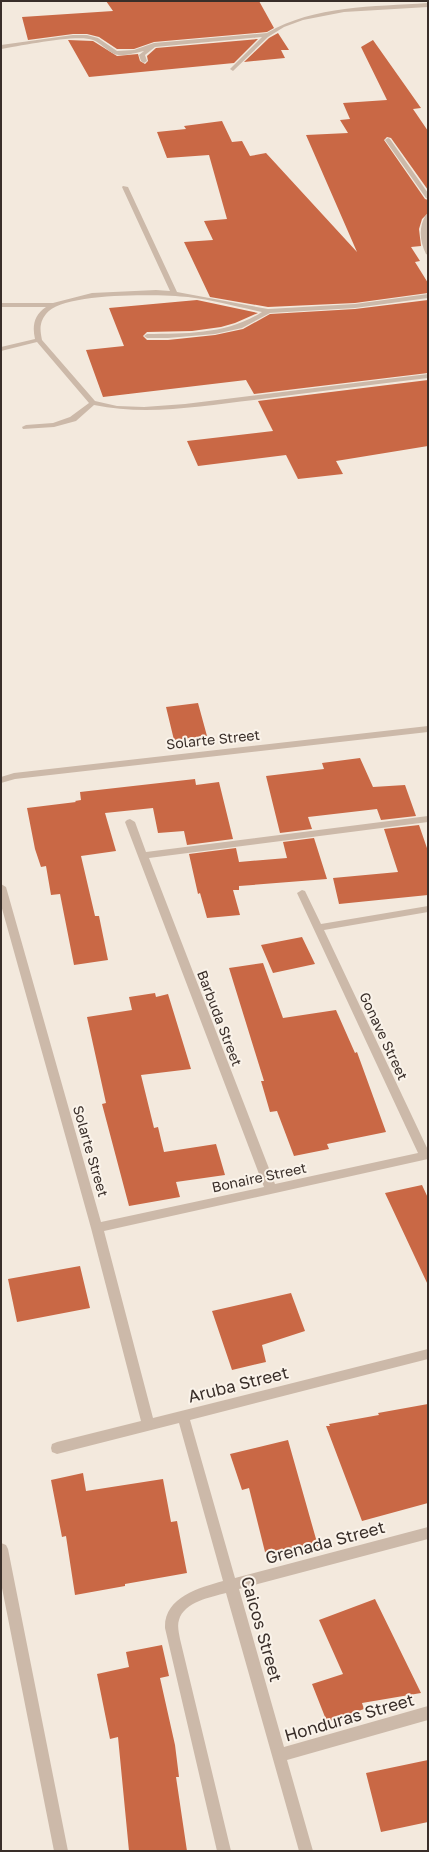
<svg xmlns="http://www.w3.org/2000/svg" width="429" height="1852" font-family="'Golos Text',sans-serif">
	<rect width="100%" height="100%" fill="#f3e9dd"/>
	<path fill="#c96845" d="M106 1H188L189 2 259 1 274 28 267 32 154 42 134 49H117L99 37 87 34H73L28 40 22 17 113 11Z
		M278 33 289 50H281L285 58 244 62 269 38Z
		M258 39 234 63 89 77 68 40 93 41 117 56 138 54 140 61 145 64 148 61 147 56 156 48Z
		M373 40 421 108 413 109 428 131V190L391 138 387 137 384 140 425 199 428 200V213L422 219 419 229 421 246 411 247 420 261 415 262 428 283V293L355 303 268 307 210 297 184 242 213 240 204 221 227 219 209 155 167 158 157 132 186 129 184 126 222 121 232 142 242 141 250 156 266 153 357 252 306 135 348 133 340 120 350 119 343 103 387 100 361 47Z
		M197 300 258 313 235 323 221 327 192 331 147 332 143 336 147 340H168L215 335 243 329 270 314 355 309 428 300V373L254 394 246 380 103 397 86 350 124 346 109 308Z
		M428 380V446L336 461 343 474 298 479 286 455 198 466 187 441 273 431 258 401Z
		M198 703 207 736 174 740 166 707Z
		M360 758 373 787 405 785 416 816 381 820 377 809 308 817 312 829 280 833 266 776 324 769 322 763Z
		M195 779 196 785 219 782 233 839 187 845 184 831 158 833 153 808 105 813 116 851 81 856 95 916H99L108 960 74 965 60 894 51 895 46 866 41 867 35 849 27 808 76 802 75 801 81 800 80 792Z
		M419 825 428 851V895L339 904 333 878 398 872 384 829Z
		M314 838 327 879 239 886V890H233L240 915 207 918 200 893 198 894 189 854 236 848 239 862 287 858 283 842Z
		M302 937 315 964 273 973 261 945Z
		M263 963 283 1018 336 1010 355 1053 357 1052 386 1132 327 1144 329 1149 294 1156 277 1111 270 1112 261 1081H264L229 968Z
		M155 993 156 997 168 994 191 1069 141 1075 154 1128 158 1127 164 1152 216 1144 225 1175 176 1182 180 1197 129 1206 102 1104 106 1103 87 1017 132 1010 129 997Z
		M422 1185 428 1198V1285L385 1193Z
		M80 1266 90 1308 17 1322 8 1279Z
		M291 1293 305 1331 262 1345 266 1362 232 1370 212 1311Z
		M428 1404V1503L362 1521 326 1426H330L329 1424 379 1415 378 1413Z
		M288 1440 318 1546 266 1556 249 1488 242 1490 230 1454Z
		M83 1473 86 1491 163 1479 171 1522 177 1521 187 1573 125 1584V1586L75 1595 66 1536 62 1537 51 1480Z
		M375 1599 421 1693 362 1703 364 1709 327 1722 312 1684 343 1674 319 1620Z
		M162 1645 169 1676 160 1678 175 1745 179 1777H176L187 1851H129L118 1737 110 1739 97 1674 129 1667 126 1652Z
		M428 1760V1822L381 1832 366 1773Z"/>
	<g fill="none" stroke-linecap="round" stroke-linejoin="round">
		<path fill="#ccb9a9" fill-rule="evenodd" d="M428 3V7L344 12 303 20 284 27 268 37 233 71 230 69 262 37 155 47 145 55 147 61 144 63 141 61 139 55 144 51C136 53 121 57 114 54 106 50 101 43 93 40 77 34 21 46 1 49V45L73 35H87L98 38 117 51 134 50 154 43 267 33C315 5 373 7 428 3Z
			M388 138 390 139 428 193V199L426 198 385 140Z
			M123 186 128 187 177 292 268 309 355 304 428 294V298L355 308 270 313 242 328 215 334 168 338H147L144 336 147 334C187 334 228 334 262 312 238 307 213 300 188 297 161 294 61 292 46 314 39 323 40 330 42 340L95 401 117 406 144 407 185 404 428 374V378C370 385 312 392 254 400 201 406 147 416 94 405L76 421 54 427 23 429 22 427 26 425 53 423 70 417 89 403 37 342 1 351V347L35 339C32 326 34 315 46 307H1V303H53L92 293 156 290 170 291 122 187Z
			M428 214 427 229 428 255 426 254C420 242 418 227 426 215Z
			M428 726V732L15 779 1 783V777L14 773Z
			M428 816V822L149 858 275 1184 418 1153 297 893 302 890 305 891 321 924 428 906V912L324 930 428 1150V1159L104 1231 153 1418 428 1349V1359L190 1420 235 1578 428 1527V1539L239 1589 284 1747 428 1706V1720L287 1760 313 1851H299L226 1593C211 1597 184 1602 179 1620 177 1626 179 1633 180 1639L231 1851H217L165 1628C164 1597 199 1588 223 1581L179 1423 57 1454 52 1452 51 1448 52 1444 57 1442 141 1421 91 1228 1 905V884L6 887 101 1222 264 1187 125 822 127 820 130 819 135 822 146 852Z
			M1 1543 6 1545 8 1549 68 1851H54L1 1583Z"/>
	</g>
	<g text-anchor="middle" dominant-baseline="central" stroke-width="4" stroke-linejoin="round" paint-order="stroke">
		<g font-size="14" fill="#392e29" stroke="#faf3ea">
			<text transform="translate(213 739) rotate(-6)">Solarte Street</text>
			<text transform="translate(220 1018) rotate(69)">Barbuda Street</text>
			<text transform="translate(384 1036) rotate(65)">Gonave Street</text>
			<text transform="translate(91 1151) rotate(74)">Solarte Street</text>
			<text transform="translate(259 1177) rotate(-12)">Bonaire Street</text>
		</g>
		<g font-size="17" fill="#392e29" stroke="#faf3ea">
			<text transform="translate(238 1384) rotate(-14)">Aruba Street</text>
			<text transform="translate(325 1542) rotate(-15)">Grenada Street</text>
			<text transform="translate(262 1629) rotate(74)">Caicos Street</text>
			<text transform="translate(349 1717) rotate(-16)">Honduras Street</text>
		</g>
	</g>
	<rect width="429" height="1852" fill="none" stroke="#392e29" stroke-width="4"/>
</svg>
